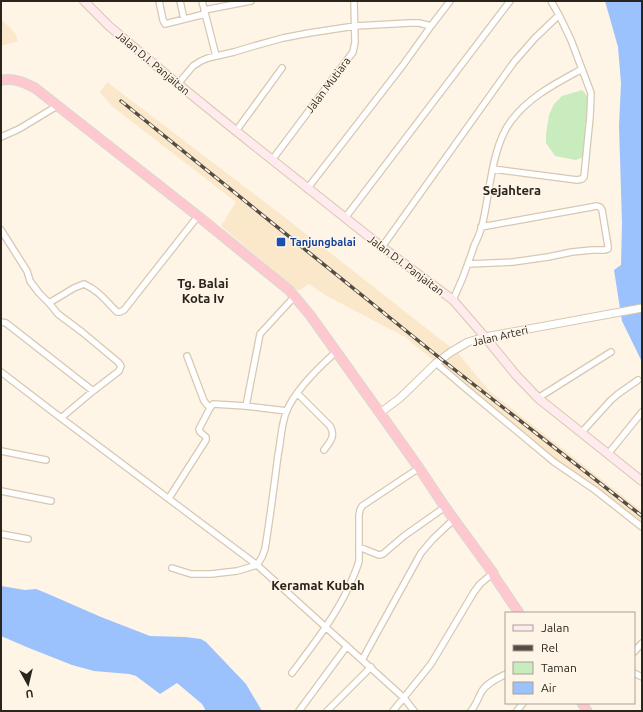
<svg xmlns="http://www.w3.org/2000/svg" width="643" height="712" font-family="Ubuntu,sans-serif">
	<rect width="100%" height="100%" fill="#fef5e7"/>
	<path fill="#fbe7c9" d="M1 19 15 33 18 41 1 46Z
		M107 82 283 216 458 353 488 390 642 511V530L405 337 325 295 309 284 298 291 221 226 236 202 113 107 100 92Z"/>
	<path fill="#c8ecbd" d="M582 90 588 97 583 157 576 160 555 156 546 143V134L549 115 554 104 562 96Z"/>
	<path fill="#9bc2fc" d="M605 1H642V362L622 321 614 270 621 265 622 223 619 126 621 83 618 47Z
		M1 586 25 590 36 589 46 593 101 617 150 636 185 637 201 639 206 642 246 684 262 711H206L202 704 177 683 160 694 136 676 129 674 94 671 72 665 29 648 1 636Z"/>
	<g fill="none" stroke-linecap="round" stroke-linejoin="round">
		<defs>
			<path id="minor" d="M159 1 163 20 165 24 205 14
				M180 1 184 19
				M202 1 216 56
				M204 10 251 1
				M178 84 193 66 201 61 208 58 234 52 254 46 283 38 309 33 355 26 410 23H419L431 26
				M236 131 282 68
				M1 137 19 129 57 106
				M272 160 353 52 355 42 354 1
				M493 169 577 180 582 179 584 177 590 117 591 93 571 40 559 15 551 1
				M307 189 403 65 431 26 450 1
				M345 218 510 1
				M1 230 27 271 30 281 39 293 49 303
				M382 247 494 90 514 62 535 38 559 15
				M468 264 513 262 548 257 572 252 592 250H605L608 249V246L602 210 600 207 597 206 481 227
				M453 300C461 283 468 265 474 246 477 240 480 233 482 226 490 194 491 148 511 121 530 96 555 84 582 69
				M1 322 6 323 93 391
				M187 356 204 401 210 408
				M436 363 464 387 554 462 595 490 642 527
				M1 372 61 418 257 565 404 698 414 711
				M297 393 330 426C336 436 330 442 324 450
				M538 398 611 352
				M246 406 260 334 295 296
				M61 418 93 391 119 371 121 366 118 362 82 332 58 314 49 303 74 288 84 284C98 290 106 301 117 312H120L124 310 198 216
				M582 432 611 400 618 394 638 380
				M1 451 46 460
				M608 454 642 412
				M1 491 51 501
				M169 498 206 440V437L200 432 199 429 210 408 213 404 246 406 287 411
				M1 534 28 539
				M359 547 379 555 383 554 404 536 445 507
				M172 568 191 574H211L237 571 257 565 262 557 265 549C270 518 274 487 278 455 281 441 281 424 287 410 296 390 319 367 336 352
				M634 652 642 643
				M362 660 421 553 433 539 454 519
				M292 673C313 645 336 616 350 584 353 577 357 569 359 561V515L360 510 362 506 419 468
				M634 673 642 677
				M299 711 347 646
				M327 711 371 667
				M393 711 431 664 474 592 480 584 493 573
				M471 711C476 705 478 698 482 691 487 683 498 678 506 674
				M517 711 523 703"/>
			<path id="tertiary" d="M380 413 400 398 436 363 451 352 468 342 485 337 642 308"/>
			<path id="secondary" d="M84 1 109 26 167 75 236 131 382 247 453 300 485 337 516 375 538 398 642 481"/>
			<path id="trunk" d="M1 80C15 78 23 82 35 88L198 216 289 290 310 315 380 413 419 468 445 507 493 573 494 576 519 613
				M582 703 587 711"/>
		</defs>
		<use href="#minor" stroke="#d7c8b1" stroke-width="8"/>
		<use href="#tertiary" stroke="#d7c8b1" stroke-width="9"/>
		<use href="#secondary" stroke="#d7c8b1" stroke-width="10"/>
		<use href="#trunk" stroke="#d9d8d6" stroke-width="11"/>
		<use href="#minor" stroke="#fff" stroke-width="5.5"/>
		<use href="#tertiary" stroke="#fff" stroke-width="7"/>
		<use href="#secondary" stroke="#ffebed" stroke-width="8"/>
		<use href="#trunk" stroke="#fec8ce" stroke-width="9"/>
		<defs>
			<path id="rail" d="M121 101 441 359 642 516"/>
		</defs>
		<use href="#rail" stroke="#534d43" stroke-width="3.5"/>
		<use href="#rail" stroke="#fef5e7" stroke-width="2" stroke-dasharray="6" stroke-linecap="butt"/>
	</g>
	<rect fill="#1a4fb4" stroke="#fef5e7" stroke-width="1.5" x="276" y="237" width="10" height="10" rx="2"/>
	<g text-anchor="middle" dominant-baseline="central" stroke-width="3" stroke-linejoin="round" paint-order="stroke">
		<g font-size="11" fill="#2a251c" stroke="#fef5e7">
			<text transform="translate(153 63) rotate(40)">Jalan D.I. Panjaitan</text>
			<text transform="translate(328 85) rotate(-53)">Jalan Mutiara</text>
			<text transform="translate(406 265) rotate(37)">Jalan D.I. Panjaitan</text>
			<text transform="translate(500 336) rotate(-13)">Jalan Arteri</text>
		</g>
		<g font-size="11" font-weight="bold" fill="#164399" stroke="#fef5e7" text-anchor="start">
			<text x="290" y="242">Tanjungbalai</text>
		</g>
		<g font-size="13" font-weight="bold" fill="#2a251c" stroke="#fef5e7">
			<text x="512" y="190">Sejahtera</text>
			<text x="203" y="283">Tg. Balai<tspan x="203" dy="15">Kota Iv</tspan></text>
			<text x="318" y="585">Keramat Kubah</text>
		</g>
	</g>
	<rect width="643" height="712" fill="none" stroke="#2a251c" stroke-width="4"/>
	<rect x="505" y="612" width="130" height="92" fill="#fef5e7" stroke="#a9a296"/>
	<rect x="513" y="625" width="20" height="6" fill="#ffebed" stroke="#a9a296"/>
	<text x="541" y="632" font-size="12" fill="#2a251c">Jalan</text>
	<rect x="513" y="645" width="20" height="6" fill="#534d43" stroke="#a9a296"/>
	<text x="541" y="652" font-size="12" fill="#2a251c">Rel</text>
	<rect x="513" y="662" width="20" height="12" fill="#c8ecbd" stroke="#a9a296"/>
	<text x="541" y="672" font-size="12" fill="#2a251c">Taman</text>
	<rect x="513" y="682" width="20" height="12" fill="#9bc2fc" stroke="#a9a296"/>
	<text x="541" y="692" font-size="12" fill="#2a251c">Air</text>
	<g transform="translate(28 684) rotate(172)" stroke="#fef5e7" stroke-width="3" paint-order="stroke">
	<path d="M0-3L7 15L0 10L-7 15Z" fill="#2a251c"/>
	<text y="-6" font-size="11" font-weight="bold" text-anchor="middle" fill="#2a251c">U</text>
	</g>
</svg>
